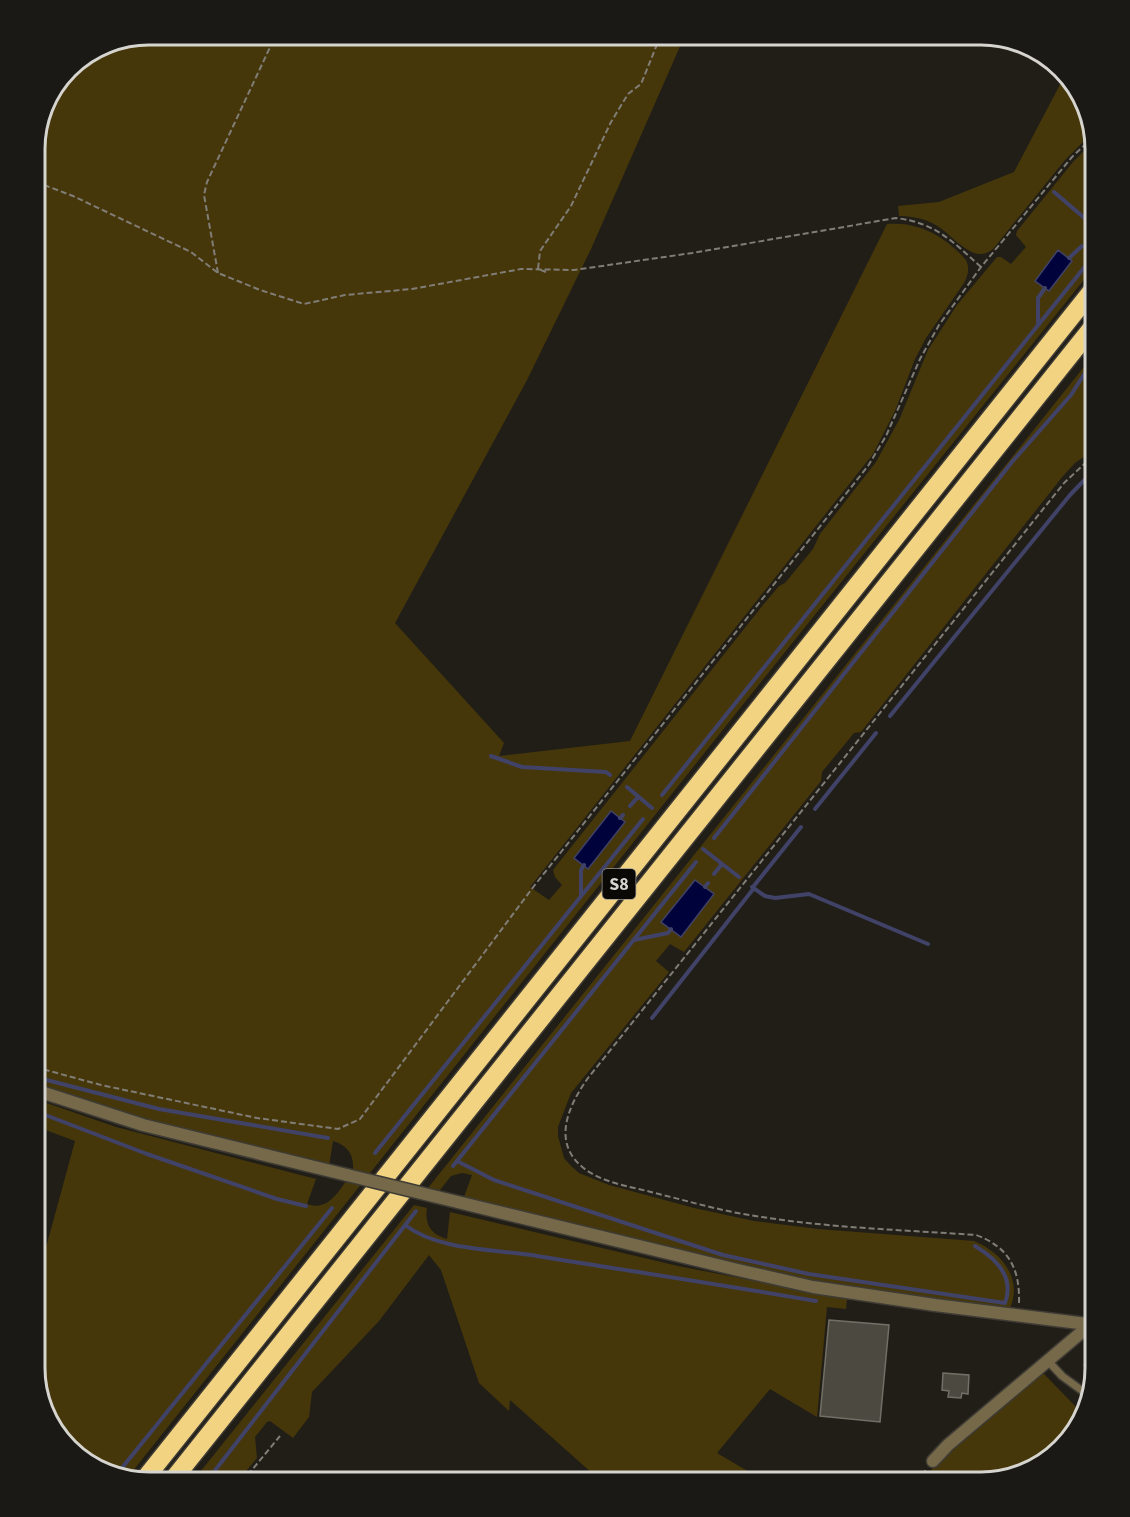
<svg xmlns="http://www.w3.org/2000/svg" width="1130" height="1517" font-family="'Source Sans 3',sans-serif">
	<rect width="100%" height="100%" fill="#211e17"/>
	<path fill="#46370a" d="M149 35H685L591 249 527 380 395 623 504 743 499 756 630 741 887 224C919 221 946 237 966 260 970 269 968 275 964 283L926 338 915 359 895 411 873 454 530 887 549 900 562 885 555 877 553 870 763 605 779 586 785 583 813 549 820 534 876 462 899 420 928 350 957 305 997 257H1001L1011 264 1026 247 1016 235 1017 231 1073 162 1093 142 1095 149V266L749 697 128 1477 92 1467 54 1431 35 1368V1288L75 1141 35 1126V1099L116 1127 316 1179 307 1204C330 1213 342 1186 353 1170 354 1154 348 1146 333 1141L329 1166 190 1132 35 1085V141L46 98 73 63Z
		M1065 75 1076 86 1091 134 1065 160 993 249C972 267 951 231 932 223 922 218 910 216 899 216L898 206 939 202 1014 172Z
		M1095 353V449L1075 463 1063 476 861 732 854 733 822 772 821 781 684 952 670 944 656 961 669 972 571 1093 558 1127V1136L564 1158 571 1166 579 1173 609 1185 694 1208 754 1221 818 1229 974 1241C1001 1252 1023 1278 1010 1308L1004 1309 841 1286 766 1271 464 1197 472 1175 462 1173 451 1176 440 1190 428 1188Z
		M414 1205 427 1208C424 1225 432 1235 447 1239L450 1212 678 1266 847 1299 846 1309 827 1307 817 1417 770 1389 717 1453 766 1482H602L510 1400 509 1411 479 1383 441 1270 429 1255 379 1321 312 1392 309 1417 293 1438 270 1421 267 1422 255 1437 257 1458 237 1482H192Z
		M1041 1371 1083 1414 1080 1425 1044 1463 981 1482H922L947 1450Z"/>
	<path fill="#00033b" stroke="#404267" stroke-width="1.5" d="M1058 250 1072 261 1049 291 1035 281Z
		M611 811 625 822 588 869 574 858Z
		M695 880 714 894 681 937 661 922Z"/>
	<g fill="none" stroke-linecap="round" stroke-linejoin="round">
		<path stroke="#404267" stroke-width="4" d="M1054 192 1095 227
			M1091 237 1095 230
			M1069 258 1082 246
			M1038 323V298L1045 288
			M890 716 1070 495 1095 469
			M491 756 522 767 606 772 610 775
			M627 787 652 808
			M662 795 1095 254
			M630 806 638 797
			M815 809 876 733
			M620 818 623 815
			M714 838 1012 462 1071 395 1095 357
			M703 849 739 877
			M714 874 722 864
			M705 887 708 883
			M752 887 765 896 775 898 809 894 928 944
			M753 887 801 827
			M581 895V870L584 865
			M634 940 668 933 671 929
			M652 1018 754 888
			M35 1077 159 1109 328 1138
			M35 1111 147 1154 277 1199 306 1206
			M375 1153 643 819
			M457 1161 494 1180 723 1255 809 1274 1005 1303C1015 1277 995 1258 975 1246
			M453 1166 696 862
			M405 1225C439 1251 495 1249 537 1256 630 1271 723 1285 816 1301
			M117 1474 332 1208
			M206 1482 416 1211"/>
	</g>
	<path fill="#4c4940" stroke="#726f66" stroke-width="1.5" d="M829 1320 889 1325 880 1422 820 1416Z
		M1095 1354V1368L1094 1376 1084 1365Z
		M943 1373 969 1375 968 1394 962 1393 961 1398 948 1397 949 1391 942 1390Z"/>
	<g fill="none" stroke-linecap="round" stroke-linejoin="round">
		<defs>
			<path id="service" d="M1048 1361 1062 1376 1088 1395"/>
			<path id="minor" d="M35 1090 143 1125 347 1175
				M437 1197 738 1270 813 1287 935 1305 1095 1325
				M933 1461 948 1445 1090 1325"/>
			<path id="motorway" d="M143 1481 1095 287
				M171 1482 1095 324"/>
		</defs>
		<use href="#service" stroke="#3e3b34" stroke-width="10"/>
		<use href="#minor" stroke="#3e3b34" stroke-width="15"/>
		<use href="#motorway" stroke="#3e3b34" stroke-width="21"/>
		<path stroke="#807d77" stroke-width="2" stroke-dasharray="6 3" stroke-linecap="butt" d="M272 43 277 35
			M35 186 44 185 73 196 191 252 218 273 260 290 304 304 345 295 412 289 521 269 574 270 692 253 896 218C936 223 952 241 981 267
			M546 272 538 269 540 251 571 206 611 122 628 94 641 84 658 42 651 35
			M218 273 204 195 207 182 272 43 262 35
			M35 1067 101 1085 257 1118 338 1129 360 1119 534 886 868 466 886 436 920 359 939 325 981 267 1072 157 1092 138
			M1019 1303C1020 1269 1009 1247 976 1235 905 1230 832 1228 762 1217 724 1212 688 1201 651 1192 628 1186 597 1182 579 1164 552 1138 571 1102 588 1078L1064 483 1095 454
			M242 1482 280 1436
			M916 1482 926 1470"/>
		<use href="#service" stroke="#75694a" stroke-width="7"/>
		<use href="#minor" stroke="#75694a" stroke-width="12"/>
		<use href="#motorway" stroke="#f2d382" stroke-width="18"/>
		<defs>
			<path id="minor-bridge" d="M347 1175 437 1197"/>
		</defs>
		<use href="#minor-bridge" stroke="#3e3b34" stroke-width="15" stroke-linecap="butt"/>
		<use href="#minor-bridge" stroke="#75694a" stroke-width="12"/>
	</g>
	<g text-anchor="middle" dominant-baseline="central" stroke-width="6" stroke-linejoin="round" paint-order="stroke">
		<rect fill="#0a0906" stroke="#999793" stroke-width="1.5" x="602.5" y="869" width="33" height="30" rx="4.5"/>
		<g font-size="18" font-weight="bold" fill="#d6d4cf">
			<text x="619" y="884">S8</text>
		</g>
	</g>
	<path d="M0 0H1130V1517H0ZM149 45H981A104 104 0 0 1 1085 149V1368A104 104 0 0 1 981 1472H149A104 104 0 0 1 45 1368V149A104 104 0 0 1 149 45Z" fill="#1a1916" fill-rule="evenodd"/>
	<path fill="none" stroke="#d6d4cf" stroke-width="3" d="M149 45H981A104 104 0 0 1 1085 149V1368A104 104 0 0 1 981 1472H149A104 104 0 0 1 45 1368V149A104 104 0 0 1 149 45Z"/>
</svg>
